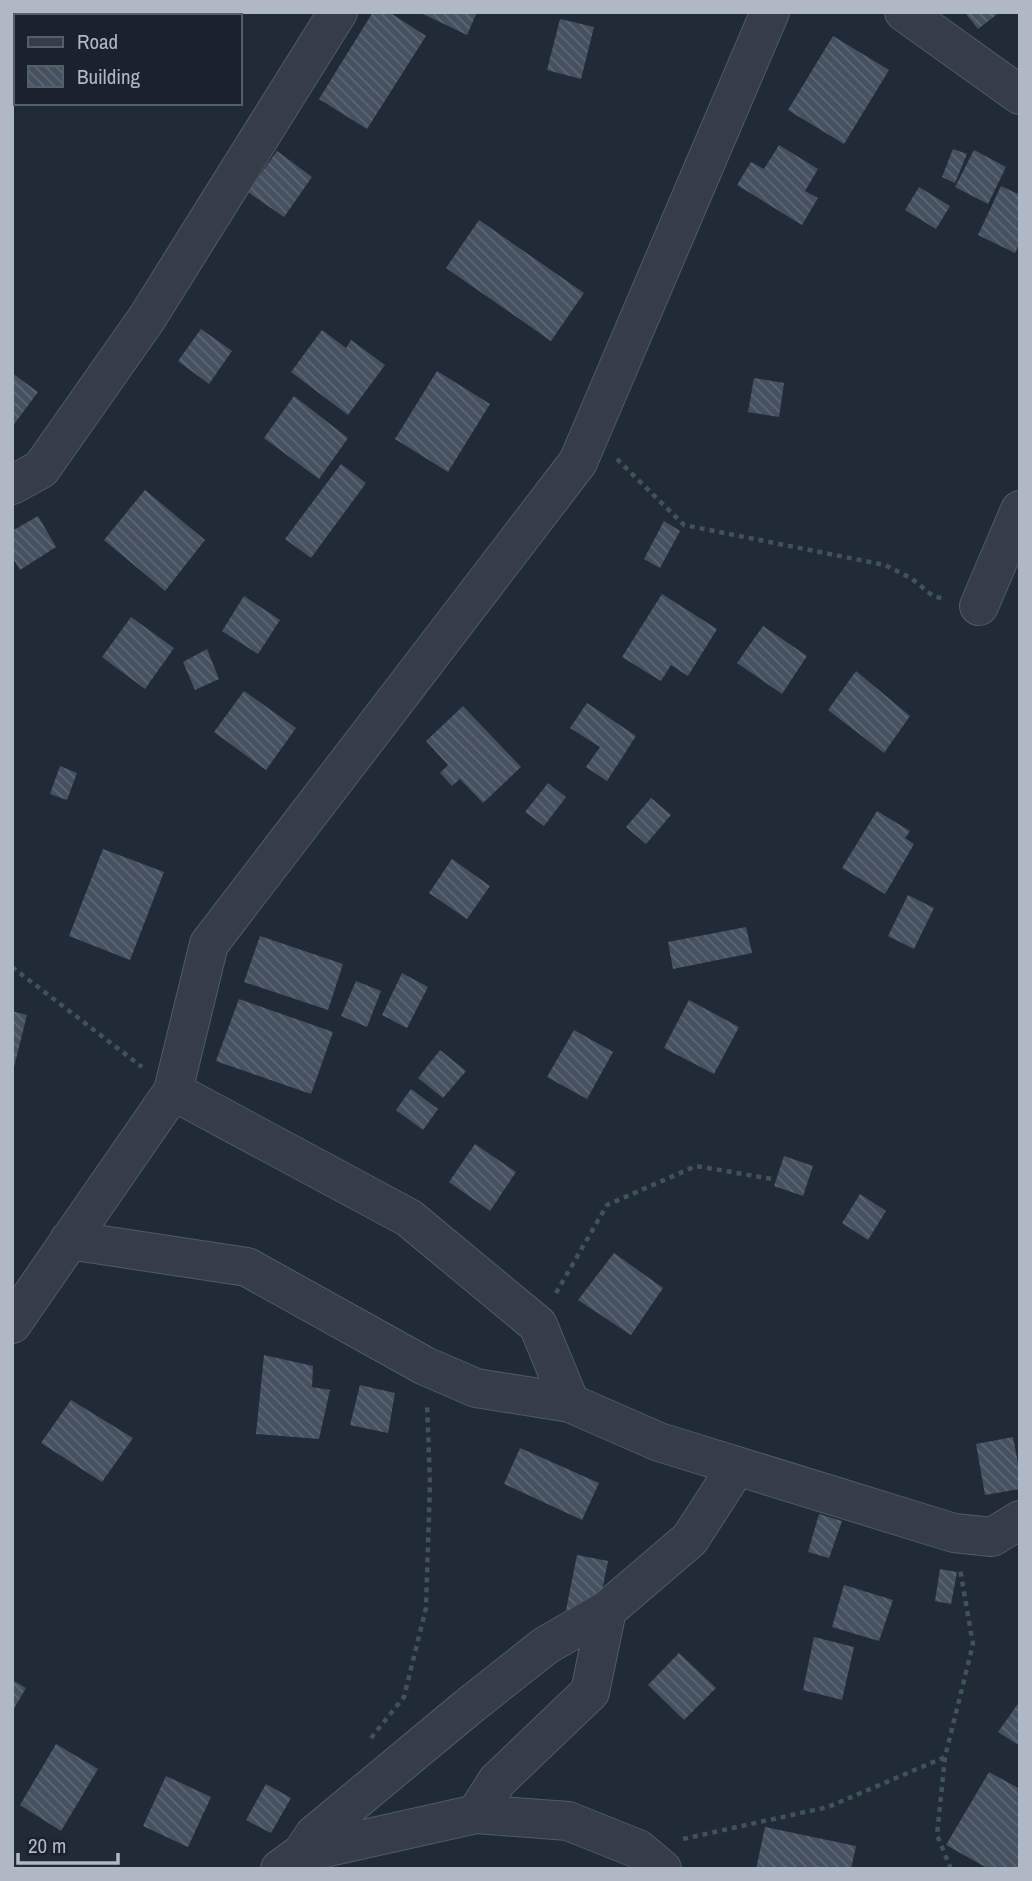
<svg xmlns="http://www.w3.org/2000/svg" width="1032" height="1881" font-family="'Archivo Narrow',sans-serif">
	<defs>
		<pattern id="building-back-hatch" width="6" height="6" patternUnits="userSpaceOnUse" patternTransform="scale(1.75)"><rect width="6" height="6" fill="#455060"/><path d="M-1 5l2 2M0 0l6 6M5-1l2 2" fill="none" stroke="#5d6775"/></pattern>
	</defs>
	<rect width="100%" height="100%" fill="#212b38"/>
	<path fill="url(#building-back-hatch)" d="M125 12H209L207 16H131Z
		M373 12H389L426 36 367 129 319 99Z
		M419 12H477L467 35Z
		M968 12H1000L978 29 966 14Z
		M560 19 594 27 581 79 547 70Z
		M833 36 889 70 844 144 788 110Z
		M779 145 818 169 805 191 818 198 802 225 737 185 751 162 764 169Z
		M953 149 967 154 955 183 942 177Z
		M974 150 1006 167 988 204 955 187Z
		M277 151 312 177 284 217 248 192Z
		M1001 186 1020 195V243L1015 253 978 235Z
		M919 187 950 206 936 229 905 210Z
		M479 220 584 293 551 341 446 268Z
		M201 329 232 351 209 384 178 361Z
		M322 330 346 348 351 340 385 365 348 415 291 372Z
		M437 371 490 404 448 472 395 439Z
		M12 373 38 392 12 427Z
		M754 378 784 383 779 417 748 412Z
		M294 396 348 438 319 479 264 438Z
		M341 464 366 483 311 558 285 539Z
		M145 490 205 540 165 591 104 540Z
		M38 516 56 547 20 570 12 557V531Z
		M664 521 680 531 660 568 644 559Z
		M662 594 717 629 688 676 671 665 661 681 622 657Z
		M244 596 280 620 258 654 222 631Z
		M131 617 174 648 145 689 102 657Z
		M763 626 807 656 782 694 737 663Z
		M207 649 219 679 195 690 183 662Z
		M856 671 910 716 884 753 828 710Z
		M244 691 296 728 266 770 214 732Z
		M587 703 636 736 607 781 586 767 600 747 570 728Z
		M463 706 521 767 483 803 460 779 452 786 440 773 448 765 426 741Z
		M60 766 77 773 67 800 50 794Z
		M548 783 566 797 544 826 525 812Z
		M651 798 671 815 646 844 626 827Z
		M877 811 910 831 905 838 914 844 885 894 842 868Z
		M103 849 164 872 130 960 69 936Z
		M452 859 490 886 467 919 429 893Z
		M908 895 934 908 914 949 888 936Z
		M746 927 752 953 673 969 668 942Z
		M260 936 343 964 328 1010 244 982Z
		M402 973 428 987 407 1028 382 1015Z
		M356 981 381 991 367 1027 341 1016Z
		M239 999 333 1032 311 1094 216 1061Z
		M689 1000 739 1027 714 1074 664 1048Z
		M12 1011 27 1015 13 1071H12Z
		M574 1030 613 1052 587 1099 547 1077Z
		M440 1050 466 1071 443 1098 418 1078Z
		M411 1089 438 1109 423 1130 396 1110Z
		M475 1144 516 1172 490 1211 449 1182Z
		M784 1156 813 1166 803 1196 774 1186Z
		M860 1194 886 1211 868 1240 842 1223Z
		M614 1253 663 1288 631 1335 578 1300Z
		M264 1355 313 1366 312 1387 330 1390 319 1439 256 1434Z
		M360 1385 395 1393 388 1433 350 1425Z
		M71 1400 133 1438 102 1482 41 1443Z
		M1013 1437 1020 1474V1489L985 1495 976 1444Z
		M520 1448 599 1483 582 1520 504 1484Z
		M819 1514 842 1521 829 1558 808 1552Z
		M577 1555 608 1561 597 1616 566 1610Z
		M940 1569 957 1572 951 1604 935 1601Z
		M844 1585 893 1600 879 1641 832 1627Z
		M814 1637 854 1647 842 1700 803 1690Z
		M679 1653 716 1688 684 1720 648 1685Z
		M12 1680 26 1688 12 1712Z
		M1020 1701V1746L998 1732Z
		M56 1744 98 1769 61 1831 20 1805Z
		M989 1772 1020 1789V1869H989L946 1845Z
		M166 1776 211 1797 188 1847 143 1826Z
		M266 1784 291 1798 271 1833 246 1820Z
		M765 1827 856 1846 851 1869H756Z"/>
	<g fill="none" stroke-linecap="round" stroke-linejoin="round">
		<defs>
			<path id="minor" d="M904 12 1020 95
				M12 485 41 469 147 318 338 12
				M979 606 1020 510
				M173 1091 209 944 578 462 770 12
				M69 1240 247 1267 425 1366 476 1388 570 1403
				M12 1324 173 1091 409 1218 538 1325 570 1403 659 1442 954 1533 992 1537 1020 1520
				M476 1814 497 1781 590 1692 607 1610
				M302 1853 476 1814 568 1821 638 1849 662 1869
				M280 1869 302 1853 314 1835 468 1707 545 1646 607 1610 690 1539 737 1466"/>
		</defs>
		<use href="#minor" stroke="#535a66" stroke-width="40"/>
		<path stroke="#415356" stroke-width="4.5" stroke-dasharray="5 5" stroke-linecap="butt" d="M617 459 684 525 885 565 911 578 933 596 945 599
			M12 967 142 1067
			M556 1293 607 1205 696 1166 772 1179
			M371 1738 404 1697 426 1608 430 1483 427 1404
			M683 1839 828 1807 945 1757
			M951 1869 937 1835 945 1757 973 1644 960 1569"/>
		<use href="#minor" stroke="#353d49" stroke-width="38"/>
	</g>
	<rect width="1032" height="1881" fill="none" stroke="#b0b7c5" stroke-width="28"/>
	<rect x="14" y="14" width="228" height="91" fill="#1a222d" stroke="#565e6a" stroke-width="2"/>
	<rect x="28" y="37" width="35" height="10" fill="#353d49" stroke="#565e6a" stroke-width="2"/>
	<text x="77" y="49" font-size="21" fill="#b0b7c5">Road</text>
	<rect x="28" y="66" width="35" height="21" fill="url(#building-back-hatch)" stroke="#565e6a" stroke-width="2"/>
	<text x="77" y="84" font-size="21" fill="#b0b7c5">Building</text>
	<path d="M18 1853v10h100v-10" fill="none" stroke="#b0b7c5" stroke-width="3.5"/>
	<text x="28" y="1853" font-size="21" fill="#b0b7c5" stroke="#1a222d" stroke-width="5" paint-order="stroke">20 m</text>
</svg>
